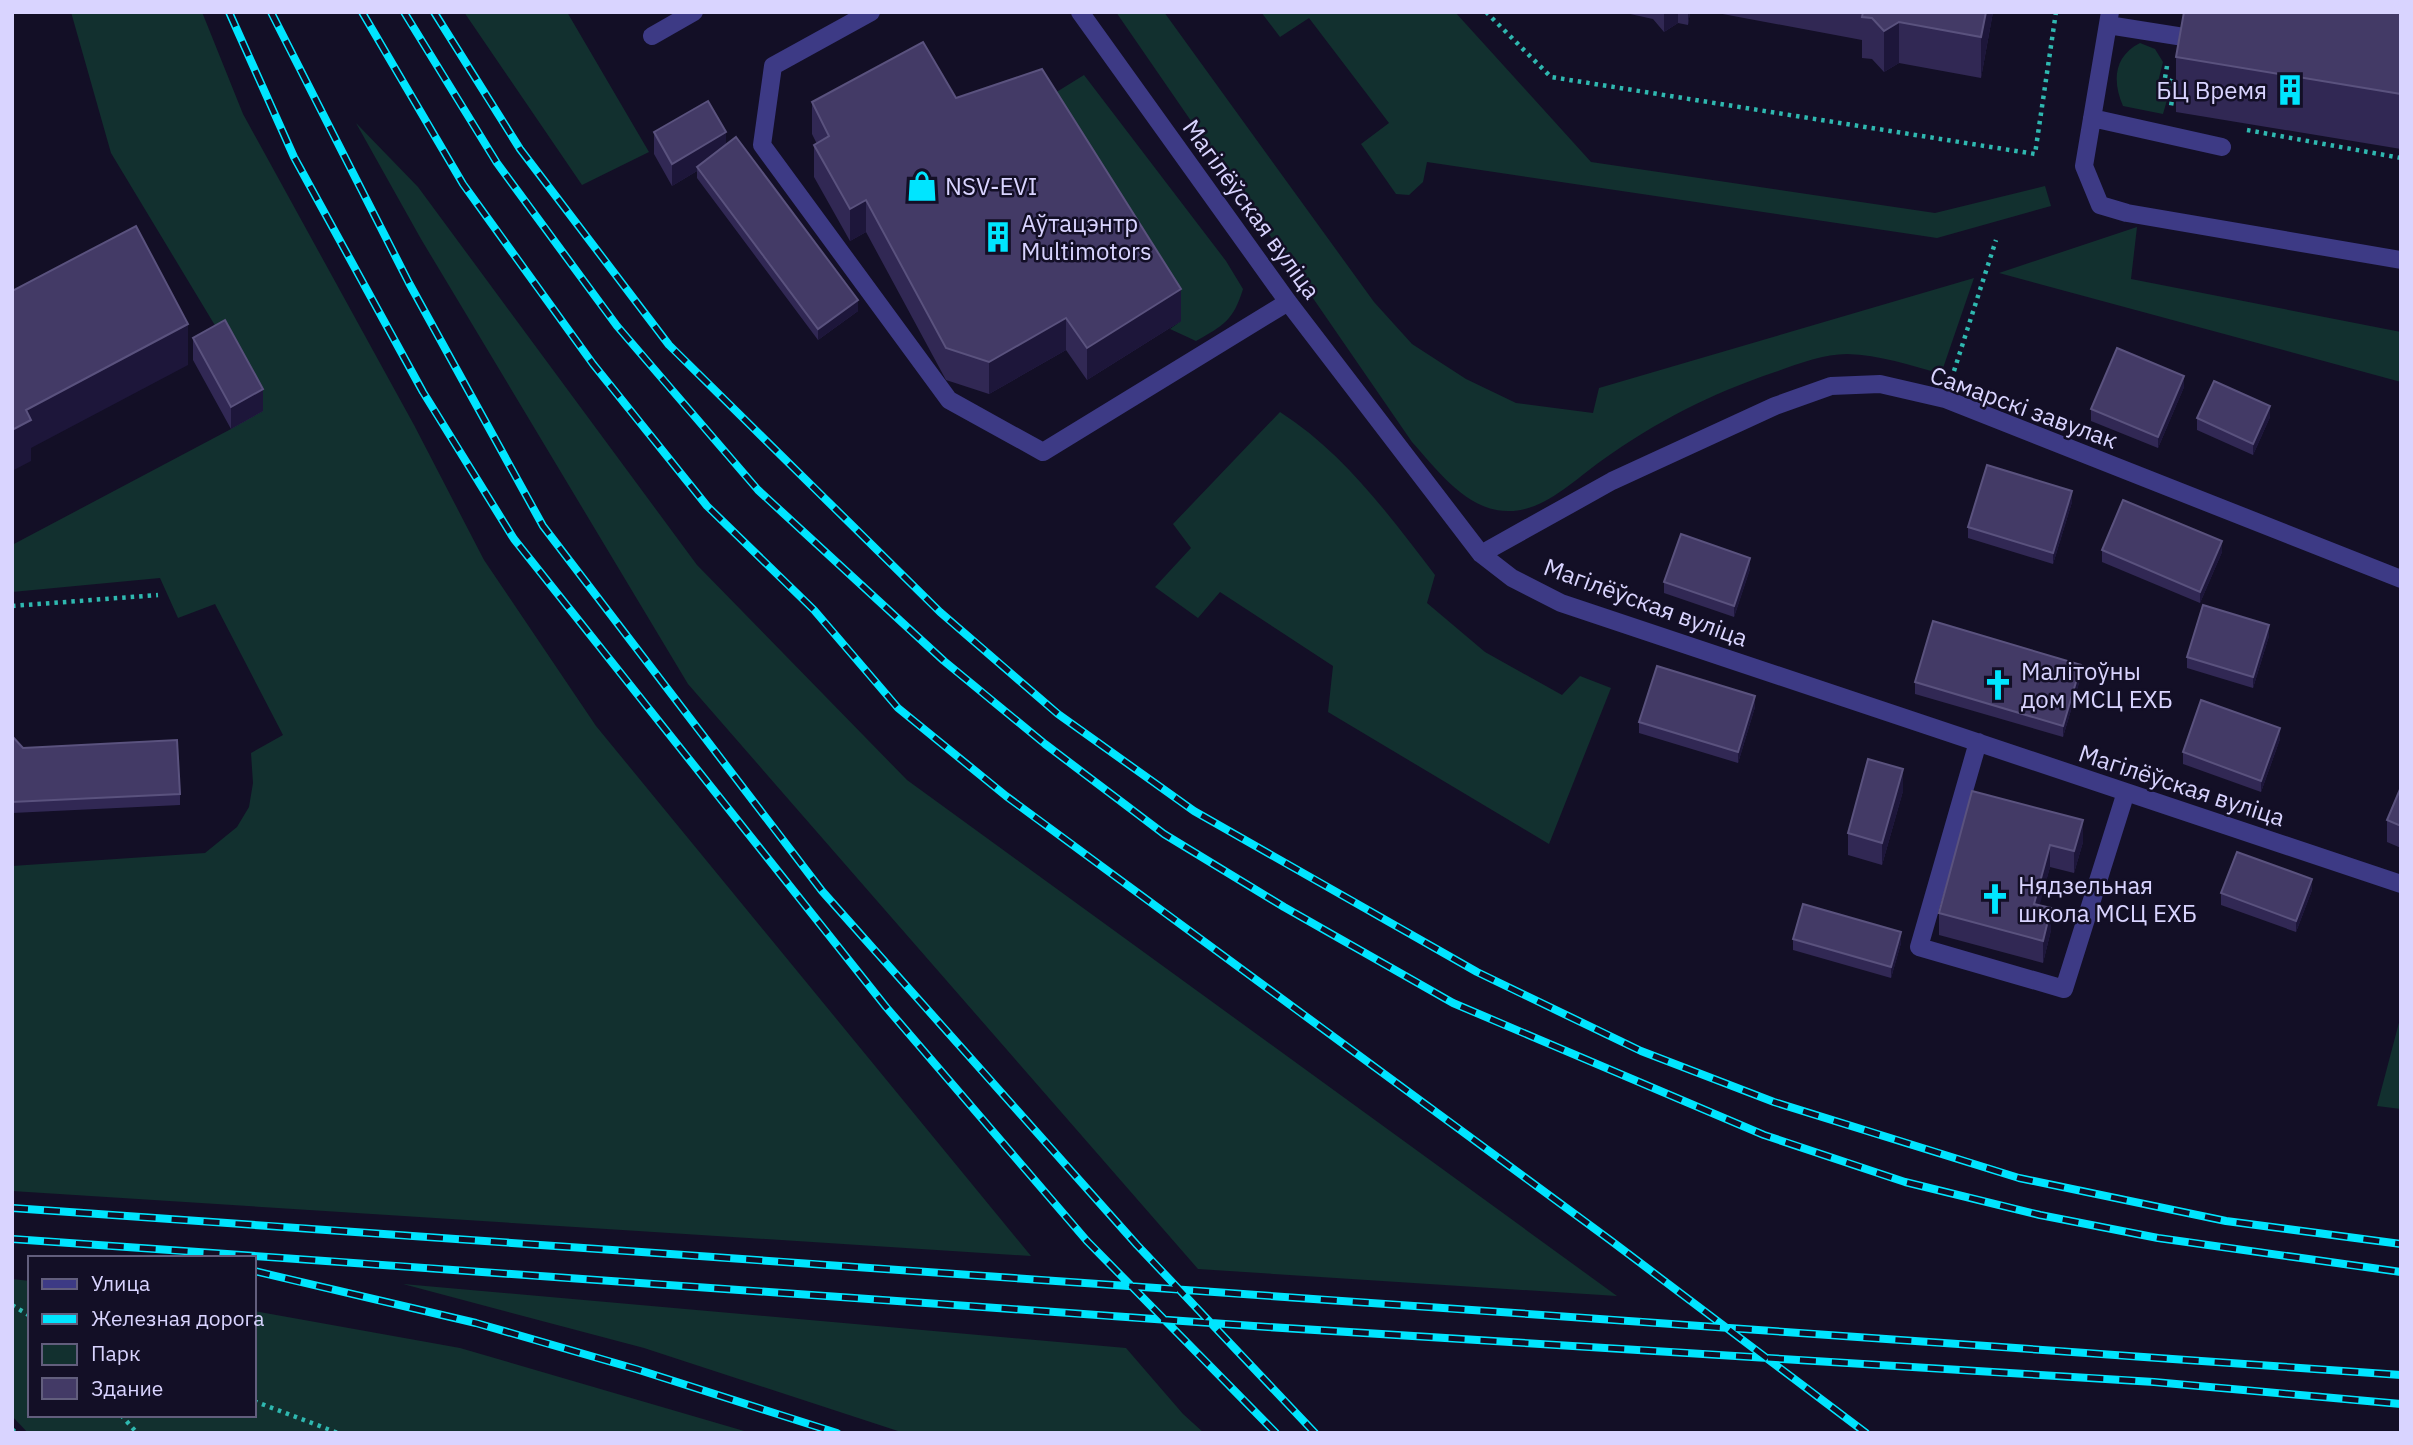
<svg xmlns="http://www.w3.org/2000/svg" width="2413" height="1445" font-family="'IBM Plex Sans',sans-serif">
	<rect width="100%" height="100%" fill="#130f26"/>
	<path fill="#12302f" d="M71 12H202L243 114 414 425 484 560 596 726 1031 1256 12 1191V866L205 853 237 827 249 807 253 783 251 753 283 735 215 604 178 618 160 578 12 592V545L231 429 225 342 111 153Z
		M464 12H567L649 152 582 185Z
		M1116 12H1164L1374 302 1412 344 1466 379 1516 403 1593 413 1599 388 1974 278 1941 374C1910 365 1880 355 1847 354 1824 354 1797 364 1775 372 1708 395 1659 420 1601 461 1573 481 1544 511 1509 511 1468 512 1437 470 1412 442Z
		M1261 12H1455L1591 162 1935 213 2045 186 2051 206 1937 238 1427 162 1423 182 1409 195 1396 194 1361 144 1389 123 1309 18 1280 37Z
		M2140 43 2155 49 2163 62 2158 82 2171 86 2163 114 2123 106C2112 81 2114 56 2140 43Z
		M1084 75 1226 261 1243 289C1233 321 1224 325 1196 341L1170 329 1181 321 1042 101Z
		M356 123 418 187 697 565 907 780 1617 1296 1198 1269 688 684 421 239Z
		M2137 227 2131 279 2401 332V382L1999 273Z
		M1280 412C1344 453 1389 515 1435 575L1427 603 1485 652 1562 695 1580 676 1611 688 1549 844 1328 712 1333 666 1220 592 1198 618 1155 587 1191 548 1173 524Z
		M2401 1015V1109L2377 1106Z
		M12 1279 30 1281V1415H254V1311L460 1348 751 1433H28L12 1416Z
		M403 1284 1126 1348 1183 1414 1204 1433H904L644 1348Z"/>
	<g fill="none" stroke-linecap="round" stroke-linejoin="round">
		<path stroke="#2fb8b0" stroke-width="4.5" stroke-dasharray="3.5 5" stroke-linecap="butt" d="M1486 12 1551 77 2035 154 2056 12
			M2167 66 2165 78 2175 83 2171 106
			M2247 130 2401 158
			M1954 371 1996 240
			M12 606 158 595
			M12 1305 30 1316
			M254 1401 338 1433
			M121 1415 137 1433
			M12 1429 16 1433"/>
		<path stroke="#3d3a85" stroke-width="18" d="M871 12 773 66 762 145 949 400 1043 452 1288 302
			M1080 12 1288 302 1481 554 1512 578 1561 603 2401 884
			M2110 12 2084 166 2100 205 2127 213 2401 260
			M2108 25 2190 38
			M652 36 694 12
			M2092 118 2222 147
			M1481 554 1612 481 1775 406 1831 386 1880 384 1945 399 2401 579
			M1978 742 1919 947 2064 989 2126 792"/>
		<defs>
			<path id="rail" d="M229 12 294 157 423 392 514 539 886 1007 1087 1241 1276 1433
				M271 12 409 283 543 526 822 891 1137 1245 1315 1433
				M362 12 463 184 593 364 707 506 814 610 898 708 1006 796 1610 1240 1866 1433
				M404 12 497 163 617 326 758 490 944 661 1045 744 1164 834 1284 907 1453 1003 1764 1135 1905 1182 2040 1215 2158 1238 2401 1272
				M434 12 520 149 669 345 940 612 1058 714 1194 811 1477 972 1641 1051 1774 1102 2019 1178 2226 1221 2401 1244
				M12 1208 2401 1375
				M12 1239 1268 1327 2154 1382 2401 1404
				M254 1271 476 1323 636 1369 837 1433"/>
		</defs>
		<use href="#rail" stroke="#00e5ff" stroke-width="8"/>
		<use href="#rail" stroke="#130f26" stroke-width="5" stroke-dasharray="16" stroke-linecap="butt"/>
	</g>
	<path fill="#312854" d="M1621 12H1690L1688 25 1678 23 1664 32 1653 19Z
		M1712 12H1993L1981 78 1899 63 1884 72 1872 59 1862 58V40Z
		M2401 12V149L2176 112V57Z
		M956 98 1181 321 1087 380 1066 350 989 394 946 380 866 232 850 241 814 177V145L817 144 812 134V102Z
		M654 132 726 145 858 311 818 340 697 178V171L672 186 654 154Z
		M193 338 263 411 231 429 193 360Z
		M2184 387 2158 448 2091 421V409Z
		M2270 417 2253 455 2197 430V418Z
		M2072 502 2053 564 1968 538V527Z
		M2102 550 2222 552 2200 603 2102 562Z
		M1750 569 1734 617 1664 593V582Z
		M2269 636 2253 688 2187 668V657Z
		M2081 676 2063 737 1915 694V682Z
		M1755 707 1738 763 1639 733V722Z
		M12 736 23 748 180 794V805L12 813Z
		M2280 739 2261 792 2183 764V752Z
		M2401 787V848L2387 842V820Z
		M1903 791 1882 865 1848 855V833Z
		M1972 791 2083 842 2074 873 2050 867 2039 905 2051 930 2043 963 1939 935V913Z
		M2312 890 2296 932 2221 905V893Z
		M1793 939 1901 943 1891 978 1793 950Z"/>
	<path fill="#1d163a" d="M1664 12H1678V23L1664 32Z
		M1688 12H1690L1688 25Z
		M1986 12H1993L1981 78V37Z
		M1899 22V63L1884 72V31Z
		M726 132V154L697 167V171L672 186V164Z
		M866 200V232L850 241V209Z
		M1181 289V321L1087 380V348Z
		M858 300V311L818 340V329Z
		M1066 318V350L989 394V362Z
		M188 324V365L31 448V461L12 471V430L26 410Z
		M2184 376V387L2158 448V437Z
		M263 389V411L231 429V407Z
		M2270 406V417L2253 455V444Z
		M2072 491V502L2053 564V553Z
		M2222 541V552L2200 603V592Z
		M1750 558V569L1734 617V606Z
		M2269 625V636L2253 688V677Z
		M2081 665V676L2063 737V726Z
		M1755 696V707L1738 763V752Z
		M2280 728V739L2261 792V781Z
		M1903 769V791L1882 865V843Z
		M2083 820V842L2074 873V851Z
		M2050 845V867L2034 926V904Z
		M2312 879V890L2296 932V921Z
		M2051 908V930L2043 963V941Z
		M1901 932V943L1891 978V967Z"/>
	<path fill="#433a66" stroke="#5a527e" stroke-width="2" d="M1863 12H1986L1981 37 1899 22 1884 31 1872 18 1862 17Z
		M2184 12H2401V94L2176 57Z
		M923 42 956 98 1042 69 1181 289 1087 348 1066 318 989 362 946 348 866 200 850 209 814 145 829 136 812 102Z
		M708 101 726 132 672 164 654 132Z
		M736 137 858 300 818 329 697 167Z
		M136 226 188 324 26 410 31 420 12 430V291Z
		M225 320 263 389 231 407 193 338Z
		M2117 348 2184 376 2158 437 2091 409Z
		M2214 381 2270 406 2253 444 2197 418Z
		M1987 465 2072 491 2053 553 1968 527Z
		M2123 500 2222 541 2200 592 2102 550Z
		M1681 534 1750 558 1734 606 1664 582Z
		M2203 605 2269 625 2253 677 2187 657Z
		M1933 621 2081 665 2063 726 1915 682Z
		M1657 666 1755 696 1738 752 1639 722Z
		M2201 700 2280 728 2261 781 2183 752Z
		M12 736 23 748 177 740 180 794 12 802Z
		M1868 759 1903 769 1882 843 1848 833Z
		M2401 787V826L2387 820Z
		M1972 791 2083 820 2074 851 2050 845 2034 904 2051 908 2043 941 1939 913Z
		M2237 852 2312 879 2296 921 2221 893Z
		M1803 904 1901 932 1891 967 1793 939Z"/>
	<defs>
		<symbol id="building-bare" viewBox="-9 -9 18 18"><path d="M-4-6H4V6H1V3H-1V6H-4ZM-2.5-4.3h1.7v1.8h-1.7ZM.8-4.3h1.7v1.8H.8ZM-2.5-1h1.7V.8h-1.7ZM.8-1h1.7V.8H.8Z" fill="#00e5ff" stroke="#130f26" stroke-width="2.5" paint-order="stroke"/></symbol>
		<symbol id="shop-bare" viewBox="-9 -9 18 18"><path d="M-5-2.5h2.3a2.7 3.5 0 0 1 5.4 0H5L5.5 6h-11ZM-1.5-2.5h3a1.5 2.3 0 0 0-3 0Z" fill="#00e5ff" stroke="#130f26" stroke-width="2.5" paint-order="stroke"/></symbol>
		<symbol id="church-bare" viewBox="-9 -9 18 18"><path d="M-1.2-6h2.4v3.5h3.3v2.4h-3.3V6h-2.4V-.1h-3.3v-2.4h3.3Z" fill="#00e5ff" stroke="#130f26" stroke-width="2.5" paint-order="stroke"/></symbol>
	</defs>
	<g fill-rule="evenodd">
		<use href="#building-bare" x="2268" y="68" width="44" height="44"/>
		<use href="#shop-bare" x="900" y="164" width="44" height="44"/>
		<use href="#building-bare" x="976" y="215" width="44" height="44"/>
		<use href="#church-bare" x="1976" y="663" width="44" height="44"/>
		<use href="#church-bare" x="1973" y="877" width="44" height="44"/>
	</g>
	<g text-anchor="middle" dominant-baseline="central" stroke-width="5" stroke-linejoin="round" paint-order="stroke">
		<g font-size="24" fill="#d9d4ff" stroke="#130f26" text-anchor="start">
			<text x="2267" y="90" text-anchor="end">БЦ Время</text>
			<text x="945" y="186">NSV-EVI</text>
			<text x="1021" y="223">Аўтацэнтр<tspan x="1021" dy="28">Multimotors</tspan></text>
			<text x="2021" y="671">Малітоўны<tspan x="2021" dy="28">дом МСЦ ЕХБ</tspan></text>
			<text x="2018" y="885">Нядзельная<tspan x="2018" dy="28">школа МСЦ ЕХБ</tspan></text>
		</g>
		<g font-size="24" fill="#d9d4ff" stroke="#130f26">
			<text transform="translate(1252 209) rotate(54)">Магілёўская вуліца</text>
			<text transform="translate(2024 407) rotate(20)">Самарскі завулак</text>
			<text transform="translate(1646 602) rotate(20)">Магілёўская вуліца</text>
			<text transform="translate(2182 785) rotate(18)">Магілёўская вуліца</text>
		</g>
	</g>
	<rect width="2413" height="1445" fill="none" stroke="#d9d4ff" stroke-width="28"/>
	<rect x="28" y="1256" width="228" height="161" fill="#130f26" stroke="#625e7d" stroke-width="2"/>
	<rect x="42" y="1279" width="35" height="10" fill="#3d3a85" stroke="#625e7d" stroke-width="2"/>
	<text x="91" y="1291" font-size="21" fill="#d9d4ff">Улица</text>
	<rect x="42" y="1314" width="35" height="10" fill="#00e5ff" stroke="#625e7d" stroke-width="2"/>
	<text x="91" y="1326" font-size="21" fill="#d9d4ff">Железная дорога</text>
	<rect x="42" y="1344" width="35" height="21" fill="#12302f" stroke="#625e7d" stroke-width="2"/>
	<text x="91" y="1361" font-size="21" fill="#d9d4ff">Парк</text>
	<rect x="42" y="1378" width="35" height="21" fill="#433a66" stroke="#625e7d" stroke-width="2"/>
	<text x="91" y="1396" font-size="21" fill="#d9d4ff">Здание</text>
</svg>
